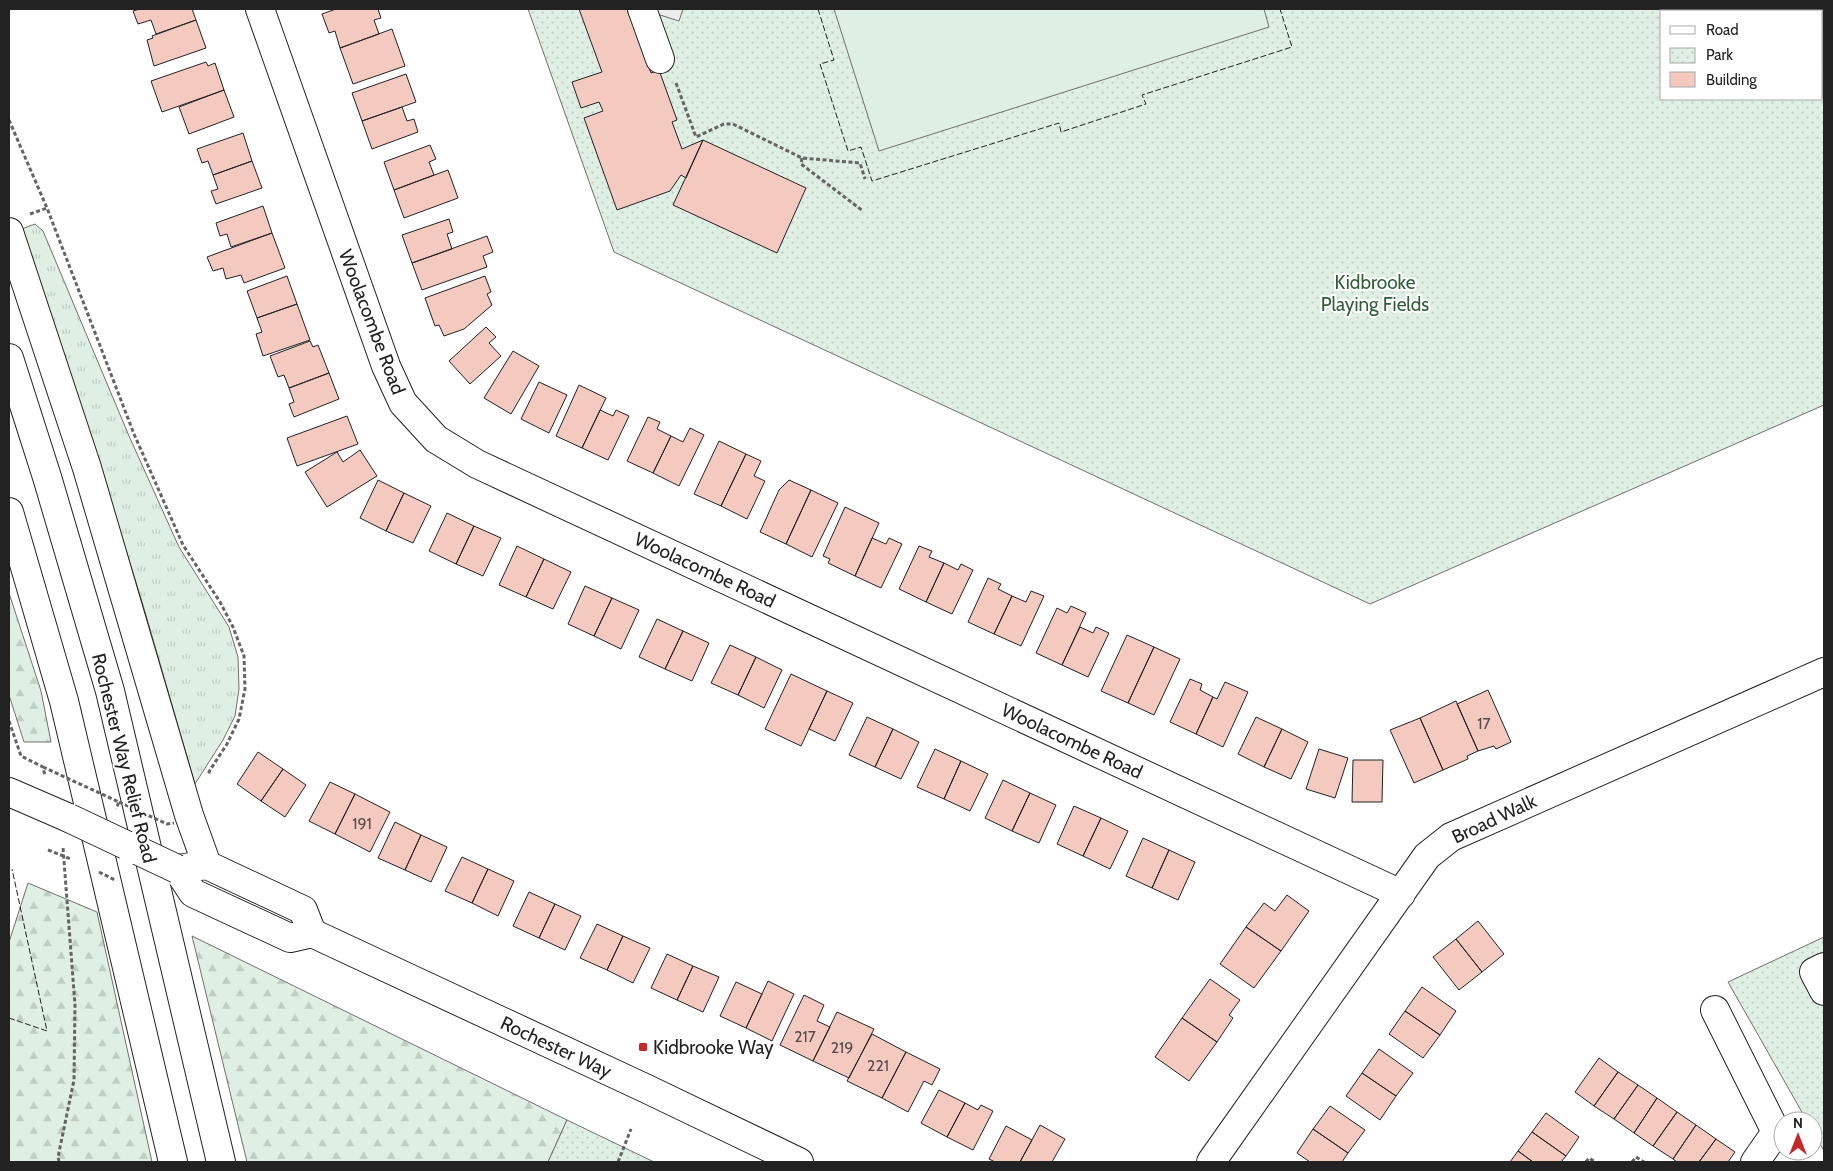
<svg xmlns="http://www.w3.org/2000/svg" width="1833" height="1171" font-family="Cabin,sans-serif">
	<defs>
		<pattern id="grass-tufts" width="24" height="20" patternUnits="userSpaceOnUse" patternTransform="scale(1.25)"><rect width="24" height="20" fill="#e0efe3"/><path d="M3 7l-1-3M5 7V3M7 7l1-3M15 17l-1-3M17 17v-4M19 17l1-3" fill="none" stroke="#c0cdc2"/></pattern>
		<pattern id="forest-firs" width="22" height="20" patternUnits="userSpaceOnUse" patternTransform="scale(1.25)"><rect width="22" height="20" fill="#e0efe3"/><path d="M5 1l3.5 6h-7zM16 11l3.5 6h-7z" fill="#c0cdc2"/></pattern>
		<pattern id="park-dots" width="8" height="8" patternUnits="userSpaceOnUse" patternTransform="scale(1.25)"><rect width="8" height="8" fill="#e0efe3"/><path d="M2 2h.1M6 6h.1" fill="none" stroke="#c0cdc2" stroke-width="1.8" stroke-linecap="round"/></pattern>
	</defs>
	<rect width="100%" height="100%" fill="#fff"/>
	<path fill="url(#grass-tufts)" stroke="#6f6f6f" d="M35 224 43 231 129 436 179 547 229 627 238 657 239 689 235 716 223 740 195 784 143 605 94 447 19 230Z"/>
	<path fill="url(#forest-firs)" stroke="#6f6f6f" d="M9 593 41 691 51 742H24L9 695Z
		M28 883 97 912 152 1162H9V942Z
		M192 936 567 1120 548 1162H247Z"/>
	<path fill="url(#park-dots)" stroke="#6f6f6f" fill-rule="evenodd" d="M528 9H1824V405L1370 604 614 252ZM1662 11H1822V99H1662Z
		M1824 937V1151L1813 1131V1121H1807L1728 982Z
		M567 1120 654 1162H548Z"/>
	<path fill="#e0efe3" stroke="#6f6f6f" d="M834 9H1264L1269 27 879 151Z"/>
	<path fill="#ededed" stroke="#6f6f6f" d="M630 9H683L679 21 657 14Z"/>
	<path fill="#f3c9c0" stroke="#222" d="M140 9H192L196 20 156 34 151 20 138 24 133 11Z
		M336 9H378L381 18 374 20 379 34 340 48 335 31 329 33 322 14Z
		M579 9H628L651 73 659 70 677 120 672 122 682 149 703 140 686 178 681 175 670 191 617 210 584 118 603 111 599 102 581 108 572 82 602 72Z
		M196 20 206 48 154 66 147 40 153 38 152 36Z
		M392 29 405 66 353 84 340 48Z
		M206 62 208 66 215 63 224 90 162 112 151 81Z
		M406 74 416 102 362 121 352 93Z
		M224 90 234 117 189 134 179 107Z
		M402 107 407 121 414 119 418 132 372 149 362 121Z
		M243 133 252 161 213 175 208 161 202 163 197 149Z
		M703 140 806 188 777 253 673 205Z
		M430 145 436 159 429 162 434 175 394 190 384 162Z
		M252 161 262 188 216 204 211 191 218 189 213 175Z
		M448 170 458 198 404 218 394 190Z
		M263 206 272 233 231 247 227 234 220 236 216 223Z
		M449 219 453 232 447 234 452 249 412 263 402 235Z
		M272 233 285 268 244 283 241 275 226 279 223 268 213 271 207 257Z
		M487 236 493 252 483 256 487 267 422 290 412 263Z
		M287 276 297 304 257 318 247 291Z
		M485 276 491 292 487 294 492 305 464 329 444 336 439 325 435 326 425 298Z
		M297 304 310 340 263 356 256 334 262 332 257 318Z
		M486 327 496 337 489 343 501 356 470 384 449 361Z
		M310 341 313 347 318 345 329 373 289 388 284 375 278 377 270 356Z
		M513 351 539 366 511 414 484 398Z
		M329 373 339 399 294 417 289 404 294 402 289 388Z
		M539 382 567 395 549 433 521 419Z
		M579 385 606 398 582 448 556 436Z
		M600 410 613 416 616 410 629 416 608 460 582 448Z
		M347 416 358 444 297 466 287 438Z
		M648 417 660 422 657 429 671 436 653 473 627 461Z
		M690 428 704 435 679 486 653 473 671 436 683 442Z
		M719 441 746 454 721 506 694 494Z
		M360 450 377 476 327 507 305 472 337 452 343 462Z
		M746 454 761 461 754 476 765 481 747 519 721 506Z
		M378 480 404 493 386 531 360 518Z
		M789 480 811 490 786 544 760 532 779 490Z
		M811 490 838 503 812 557 786 544Z
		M404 493 431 506 413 543 386 531Z
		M845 507 879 523 855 576 828 563 830 559 823 556Z
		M447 513 474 526 456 564 429 551Z
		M474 526 501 538 483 576 456 564Z
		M872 538 886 544 889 538 902 544 881 588 855 576Z
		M517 546 544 559 526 597 499 585Z
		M919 546 932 551 929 557 944 563 926 602 899 589Z
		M544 559 571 572 553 609 526 597Z
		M944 563 958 570 961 564 973 570 952 614 926 602Z
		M988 578 1001 584 998 589 1012 596 994 634 968 622Z
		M585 586 612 598 594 636 568 624Z
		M1031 591 1044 596 1021 646 994 634 1012 596 1026 602Z
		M612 598 639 610 621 649 594 636Z
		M1071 606 1086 613 1062 665 1036 653 1057 608 1067 613Z
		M657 619 683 631 665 669 639 657Z
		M1080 627 1093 633 1096 627 1109 633 1088 677 1062 665Z
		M683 631 709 643 692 681 665 669Z
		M1127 635 1154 647 1128 703 1101 691Z
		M730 645 756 657 738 695 711 683Z
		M1154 647 1180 659 1154 715 1128 703Z
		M756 657 782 670 764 708 738 695Z
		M791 674 827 691 801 746 765 729Z
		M1190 679 1202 684 1200 690 1213 697 1196 734 1170 722Z
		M1225 682 1248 692 1223 747 1196 734 1213 697 1217 699Z
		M1488 690 1511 742 1496 749 1494 746 1478 751 1457 704Z
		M827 691 853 703 835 741 809 729Z
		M1456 701 1478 751 1467 756 1468 759 1443 770 1420 718Z
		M867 717 893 729 875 767 849 755Z
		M1256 717 1282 729 1264 767 1238 754Z
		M1420 718 1443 770 1414 783 1390 730Z
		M893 729 919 742 901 779 875 767Z
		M1282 729 1308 742 1291 779 1264 767Z
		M935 749 961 761 944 799 917 787Z
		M1319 749 1348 758 1335 798 1306 789Z
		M258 752 283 769 261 801 237 784Z
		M1353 760H1383L1382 802H1352Z
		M961 761 988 774 970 811 944 799Z
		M283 769 306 785 285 817 261 801Z
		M1003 780 1030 793 1012 831 985 818Z
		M330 782 355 794 335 834 309 821Z
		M1030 793 1056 805 1039 843 1012 831Z
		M355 794 390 812 370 852 335 834Z
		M1074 806 1101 818 1083 856 1057 844Z
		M1101 818 1128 831 1110 869 1083 856Z
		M395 822 421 835 405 870 378 858Z
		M421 835 447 847 431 882 405 870Z
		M1143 838 1169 850 1152 888 1126 876Z
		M1169 850 1195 862 1178 900 1152 888Z
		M462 857 488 869 472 903 445 891Z
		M488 869 514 881 498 916 472 903Z
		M529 892 555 904 539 938 513 926Z
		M1287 895 1309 911 1281 951 1246 927 1264 903 1275 911Z
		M555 904 581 916 565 950 539 938Z
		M1478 921 1504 954 1482 972 1456 939Z
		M597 924 623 936 607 970 580 958Z
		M1246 927 1281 951 1254 988 1220 964Z
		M623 936 650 948 633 983 607 970Z
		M1456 939 1482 972 1459 990 1433 957Z
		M667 954 693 966 677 1000 651 988Z
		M693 966 719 977 703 1012 677 1000Z
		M1210 979 1240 1000 1229 1015 1233 1018 1217 1042 1182 1018Z
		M768 981 794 994 772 1041 746 1028Z
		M736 982 762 994 746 1028 720 1016Z
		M1422 987 1456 1011 1440 1035 1405 1011Z
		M804 995 824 1005 817 1021 830 1027 813 1061 780 1045Z
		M1405 1011 1440 1035 1423 1058 1389 1034Z
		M837 1012 874 1029 849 1078 813 1061Z
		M1182 1018 1217 1042 1189 1081 1155 1057Z
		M872 1034 906 1052 882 1098 847 1081Z
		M1379 1049 1413 1073 1396 1096 1362 1073Z
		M906 1052 940 1069 932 1085 924 1081 908 1112 882 1098Z
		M1599 1058 1618 1072 1594 1106 1575 1092Z
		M1618 1072 1638 1085 1614 1119 1594 1106Z
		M1362 1073 1396 1096 1380 1120 1346 1096Z
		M1638 1085 1657 1098 1634 1133 1614 1119Z
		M939 1090 965 1103 947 1137 921 1123Z
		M1657 1098 1677 1112 1653 1146 1634 1133Z
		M965 1103 978 1110 981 1105 993 1111 973 1150 947 1137Z
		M1330 1106 1365 1130 1348 1153 1313 1129Z
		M1677 1112 1696 1125 1673 1159 1653 1146Z
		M1546 1113 1579 1137 1566 1156 1532 1132Z
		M1040 1125 1065 1139 1052 1162H1020Z
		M1696 1125 1716 1139 1699 1162H1677L1673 1159Z
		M1006 1126 1032 1140 1020 1162H995L989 1159Z
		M1313 1129 1348 1153 1342 1162H1310L1297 1153Z
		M1532 1132 1566 1156 1561 1162H1533L1518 1151Z
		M1716 1139 1735 1152 1728 1162H1699Z
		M1518 1151 1533 1162H1510Z"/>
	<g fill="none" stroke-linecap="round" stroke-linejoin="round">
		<defs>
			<path id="minor" d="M260 9 386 366 403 403 436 439 477 464 1401 894
				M642 9 660 59
				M9 792 69 818
				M312 933 303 910 207 865 177 869 193 893 290 938 312 933 647 1089 799 1162
				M1824 967 1814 972 1824 991
				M1715 1010 1776 1132 1755 1162
				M1211 1162 1427 856 1451 837 1824 672"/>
			<path id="highway" d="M9 232 87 468 189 815 207 865
				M9 358 47 477 110 691 221 1162
				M9 512 64 701 173 1162"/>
		</defs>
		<use href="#minor" stroke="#222" stroke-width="30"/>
		<use href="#highway" stroke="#222" stroke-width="30"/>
		<path stroke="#646464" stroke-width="3" stroke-dasharray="4 2.5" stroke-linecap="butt" d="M676 83 696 137 724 124H733L802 158 860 163 865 179
			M9 120 47 208 134 434 183 545 220 602 233 627 244 656 245 689 239 719 227 744 210 770 208 775
			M802 158 801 164 863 211
			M30 214 47 208
			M9 721 21 756 43 767 45 776
			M48 850 71 859
			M59 1162 58 1157 74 1080 75 1005 63 848
			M618 1162 631 1129
			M1586 1162 1589 1158 1595 1162
			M1632 1162 1636 1157 1644 1162"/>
		<use href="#minor" stroke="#fff" stroke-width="28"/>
		<use href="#highway" stroke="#fff" stroke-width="28"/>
		<defs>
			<path id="minor-bridge" d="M69 818 126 845
				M139 851 177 869"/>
		</defs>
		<use href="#minor-bridge" stroke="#222" stroke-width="30" stroke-linecap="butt"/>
		<path stroke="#646464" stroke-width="3" stroke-dasharray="4 2.5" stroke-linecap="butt" d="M43 767 119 802 116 809
			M119 802 167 824 174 823
			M99 872 115 880"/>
		<use href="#minor-bridge" stroke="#fff" stroke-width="28"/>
		<path stroke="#222" stroke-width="1" stroke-dasharray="6 2.5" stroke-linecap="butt" d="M818 9 834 60 820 64 848 151 861 147 872 181 1059 123 1061 132 1146 104 1142 95 1292 47 1280 9
			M9 1018 47 1031 12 869"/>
	</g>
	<rect fill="#c62828" stroke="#fff" stroke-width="2" x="638" y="1042" width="10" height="10" rx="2.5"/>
	<g text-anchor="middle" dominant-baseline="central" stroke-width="4" stroke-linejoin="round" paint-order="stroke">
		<g font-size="16" fill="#564c4a">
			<text x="1484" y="723">17</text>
			<text x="362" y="823">191</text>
			<text x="805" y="1036">217</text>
			<text x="842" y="1047">219</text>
			<text x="878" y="1065">221</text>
		</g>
		<g font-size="19" fill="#2f5e38" stroke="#fff">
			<text x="1375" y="282">Kidbrooke<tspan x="1375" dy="22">Playing Fields</tspan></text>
		</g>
		<g font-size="19" fill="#222" stroke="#fff">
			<text transform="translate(372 322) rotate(69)">Woolacombe Road</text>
			<text transform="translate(705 570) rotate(25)">Woolacombe Road</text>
			<text transform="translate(1072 741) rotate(25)">Woolacombe Road</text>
			<text transform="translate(124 758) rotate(76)">Rochester Way Relief Road</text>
			<text transform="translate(1494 819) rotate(-25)">Broad Walk</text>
			<text transform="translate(556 1047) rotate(25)">Rochester Way</text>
		</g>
		<g font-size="19" fill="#222" stroke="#fff" text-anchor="start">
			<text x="653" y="1047">Kidbrooke Way</text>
		</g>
	</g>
	<rect width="1833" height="1171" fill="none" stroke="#222222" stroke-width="20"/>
	<rect x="1660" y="10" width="162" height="90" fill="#ffffff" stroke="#a7a7a7"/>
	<rect x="1670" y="26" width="25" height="8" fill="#ffffff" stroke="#a7a7a7"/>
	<text x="1706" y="35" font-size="15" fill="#222222">Road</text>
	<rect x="1670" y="48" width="25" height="15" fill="url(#park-dots)" stroke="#a7a7a7"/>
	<text x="1706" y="60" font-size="15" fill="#222222">Park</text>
	<rect x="1670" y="72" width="25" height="15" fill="#f3c9c0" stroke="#a7a7a7"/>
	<text x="1706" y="85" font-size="15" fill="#222222">Building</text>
	<g transform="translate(1798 1136)"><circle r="24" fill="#ffffff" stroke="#a7a7a7"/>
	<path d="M0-4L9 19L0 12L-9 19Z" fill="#c62828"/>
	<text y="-8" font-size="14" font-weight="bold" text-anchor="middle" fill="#222222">N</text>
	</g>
</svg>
